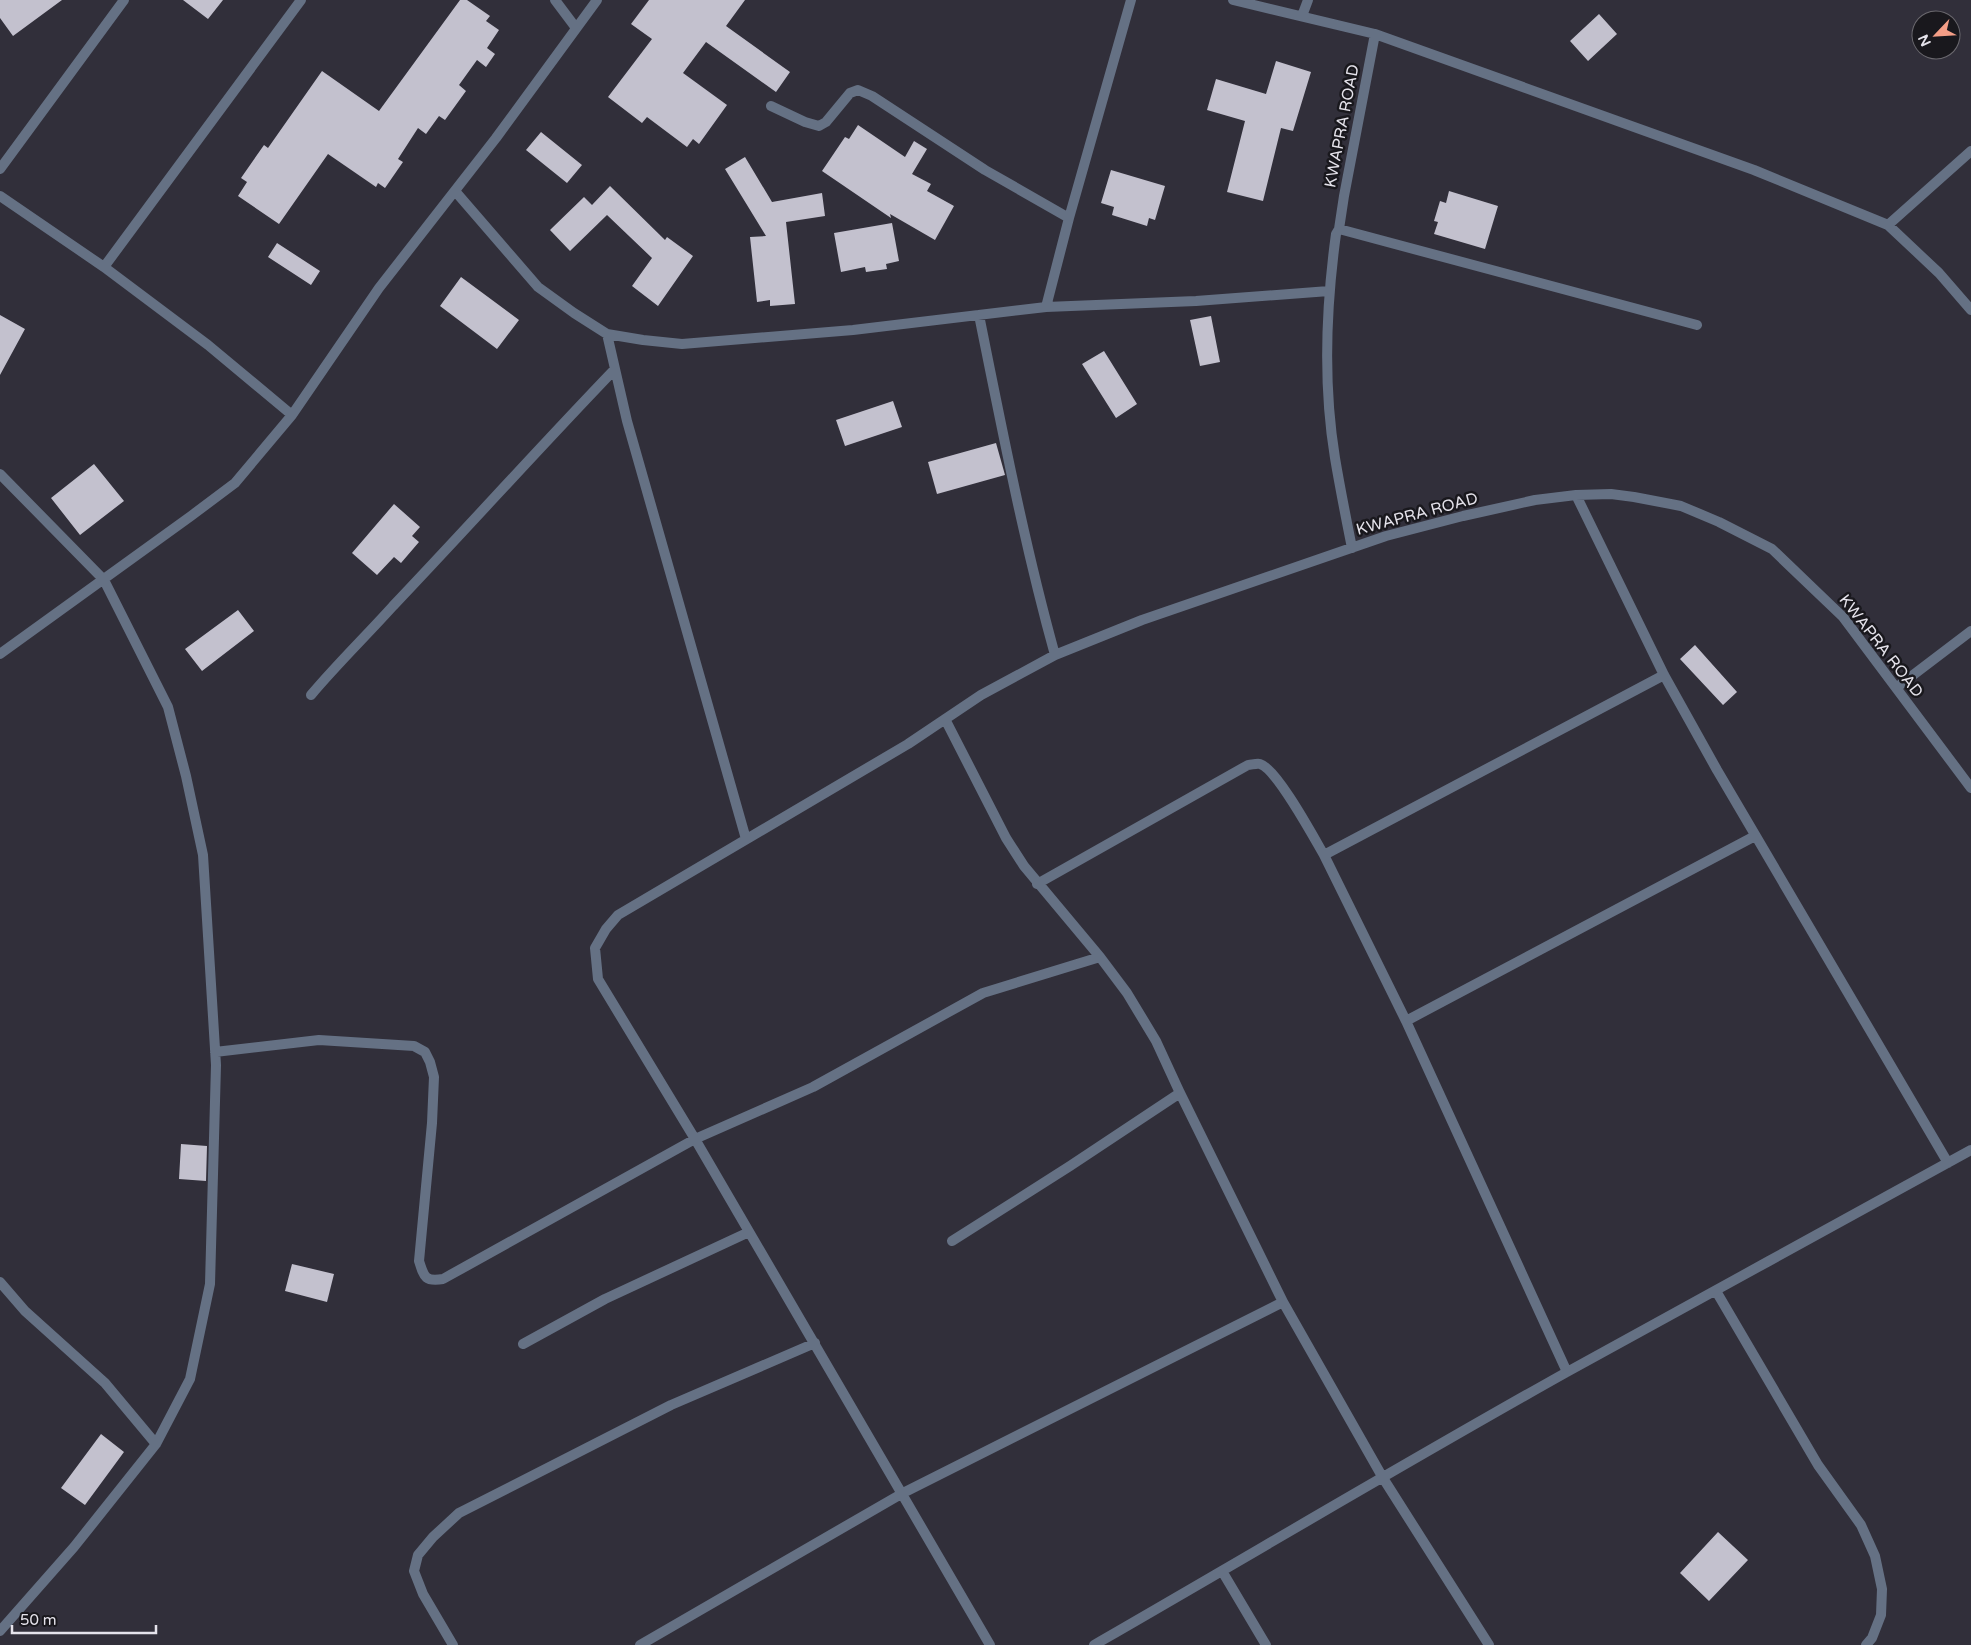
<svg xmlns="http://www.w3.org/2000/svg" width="1971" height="1645" font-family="'Varela Round',sans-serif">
	<rect width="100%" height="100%" fill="#312f3a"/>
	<path fill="#c3c1ce" d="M0 0H62L13 36 0 18Z
		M183 0H223L208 19Z
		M460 0H467L490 16 486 21 499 30 487 48 495 54 486 67 477 60 459 85 466 91 445 120 439 116 426 134 418 128 398 159 403 162 385 188 378 183 376 187 328 154 279 224 238 196 247 182 241 178 264 145 268 148 322 71 379 111Z
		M649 0H745L726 26 790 72 776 92 706 42 683 73 727 105 699 144 693 139 687 147 647 117 642 123 608 97 652 39 631 24Z
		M1599 14 1617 34 1588 61 1570 41Z
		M1276 61 1311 72 1293 131 1281 128 1263 201 1227 192 1245 121 1207 110 1216 79 1266 94Z
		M858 125 905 157 914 141 927 149 912 174 931 184 927 191 954 206 935 240 890 214 891 218 822 171 845 137 849 139Z
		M541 132 582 165 567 183 526 150Z
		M745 157 772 202 822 193 825 216 786 222 795 304 770 306V300L757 302 750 237 766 236 725 169Z
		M1111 170 1165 186 1155 220 1149 218 1147 226 1112 215 1114 207 1101 203Z
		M610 186 665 240 667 237 693 256 658 306 632 286 652 258 607 215 570 251 550 230 584 197 592 205Z
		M1449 191 1498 206 1485 249 1434 234 1438 222 1434 221 1440 201 1446 203Z
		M892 223 899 261 886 264 887 269 866 272 865 267 841 272 834 233Z
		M277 243 320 271 311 285 268 257Z
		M461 277 519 320 497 349 440 306Z
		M0 315 25 329 0 375Z
		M1211 316 1220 362 1200 366 1190 320Z
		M1104 351 1137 404 1116 418 1082 364Z
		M893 401 902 427 845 446 836 420Z
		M996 443 1005 475 937 494 928 462Z
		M94 464 124 501 80 535 51 498Z
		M394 504 420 527 412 536 419 542 401 563 394 557 377 575 352 553Z
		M238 610 254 631 202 671 185 649Z
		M1695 645 1737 692 1723 705 1680 659Z
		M181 1144 207 1146 206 1181 179 1179Z
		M292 1264 334 1274 327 1302 285 1291Z
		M101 1434 124 1452 85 1505 61 1488Z
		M1718 1532 1748 1560 1709 1601 1680 1573Z"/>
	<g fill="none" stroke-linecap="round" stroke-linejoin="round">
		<path stroke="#657184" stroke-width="10" d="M555 0 576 28
			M1233 0 1375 34 1754 170 1888 225 1939 273 1971 310
			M1302 16 1308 0
			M771 106 805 122 819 126 826 122 850 93 858 90 872 96 985 170 1069 218
			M0 169 124 0
			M455 191 538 287 574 313 607 334 643 340 682 344 853 330 1046 307 1196 301 1329 291
			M0 196 104 267 208 345 292 415
			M1888 225 1971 151
			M1339 229 1697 325
			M104 267 301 0
			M1046 307 1069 218 1131 0
			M979 315C1002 429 1024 543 1055 655
			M607 334 627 421 746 839
			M0 474 104 580 168 707 186 776 203 855 216 1065 210 1284 190 1379 156 1444 74 1547 0 1631
			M1576 495 1664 675 1717 770 1948 1163
			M1352 548C1346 518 1340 488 1335 458 1323 385 1326 307 1336 234L1339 229 1344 196 1375 34
			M0 654 191 516 235 483 292 415 379 288 496 138 597 0
			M1664 675 1324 855 1406 1021 1755 836
			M1896 688 1971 631
			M311 695C337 664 366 636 393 606 468 527 540 447 615 369
			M945 719 1006 838 1024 866 1100 957
			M1037 884 1248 765C1251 765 1257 763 1260 764 1277 769 1314 838 1324 855
			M1406 1021 1567 1372
			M215 1052 319 1040 414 1046 425 1052 430 1062 434 1077 432 1123 419 1261C424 1277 425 1282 443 1279L695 1139 813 1087 983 993 1100 957 1127 993 1156 1041 1180 1093 1283 1302 1383 1478 1489 1645
			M952 1241 1070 1166 1180 1093
			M0 1282 25 1311 105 1383 156 1444
			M1716 1291 1818 1465 1861 1525 1875 1556 1882 1589 1881 1615 1872 1638 1866 1645
			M523 1344 605 1299 749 1232
			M1222 1571 1266 1645
			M453 1645 423 1594 414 1571 418 1555 433 1537 459 1513 671 1405 815 1343
			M640 1645 903 1493 1283 1302
			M990 1645 695 1139 598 979 595 948 606 929 618 915 908 744 981 695 1055 655 1142 620 1386 536 1463 516 1535 500 1576 495 1611 494 1634 497 1681 506 1719 522 1772 549 1843 617 1971 788
			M1094 1645C1252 1554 1408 1461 1567 1372 1701 1297 1837 1225 1971 1150"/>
	</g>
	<g text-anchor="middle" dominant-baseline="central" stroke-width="5" stroke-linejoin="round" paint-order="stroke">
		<g font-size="16" fill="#e5e3eb" stroke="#19181d">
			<text transform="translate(1342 126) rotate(-79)">KWAPRA ROAD</text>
			<text transform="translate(1417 514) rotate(-15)">KWAPRA ROAD</text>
			<text transform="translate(1881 646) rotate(52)">KWAPRA ROAD</text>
		</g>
	</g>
	<g transform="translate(1936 35) rotate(245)"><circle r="24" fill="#19181d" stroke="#6b696f"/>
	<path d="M0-4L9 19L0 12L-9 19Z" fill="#f49e87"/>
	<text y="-8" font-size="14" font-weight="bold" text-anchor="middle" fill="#e5e3eb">N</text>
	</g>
	<path d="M12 1625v8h144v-8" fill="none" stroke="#e5e3eb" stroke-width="2.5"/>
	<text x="20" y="1625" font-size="15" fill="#e5e3eb" stroke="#19181d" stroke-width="4" paint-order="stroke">50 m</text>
</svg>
